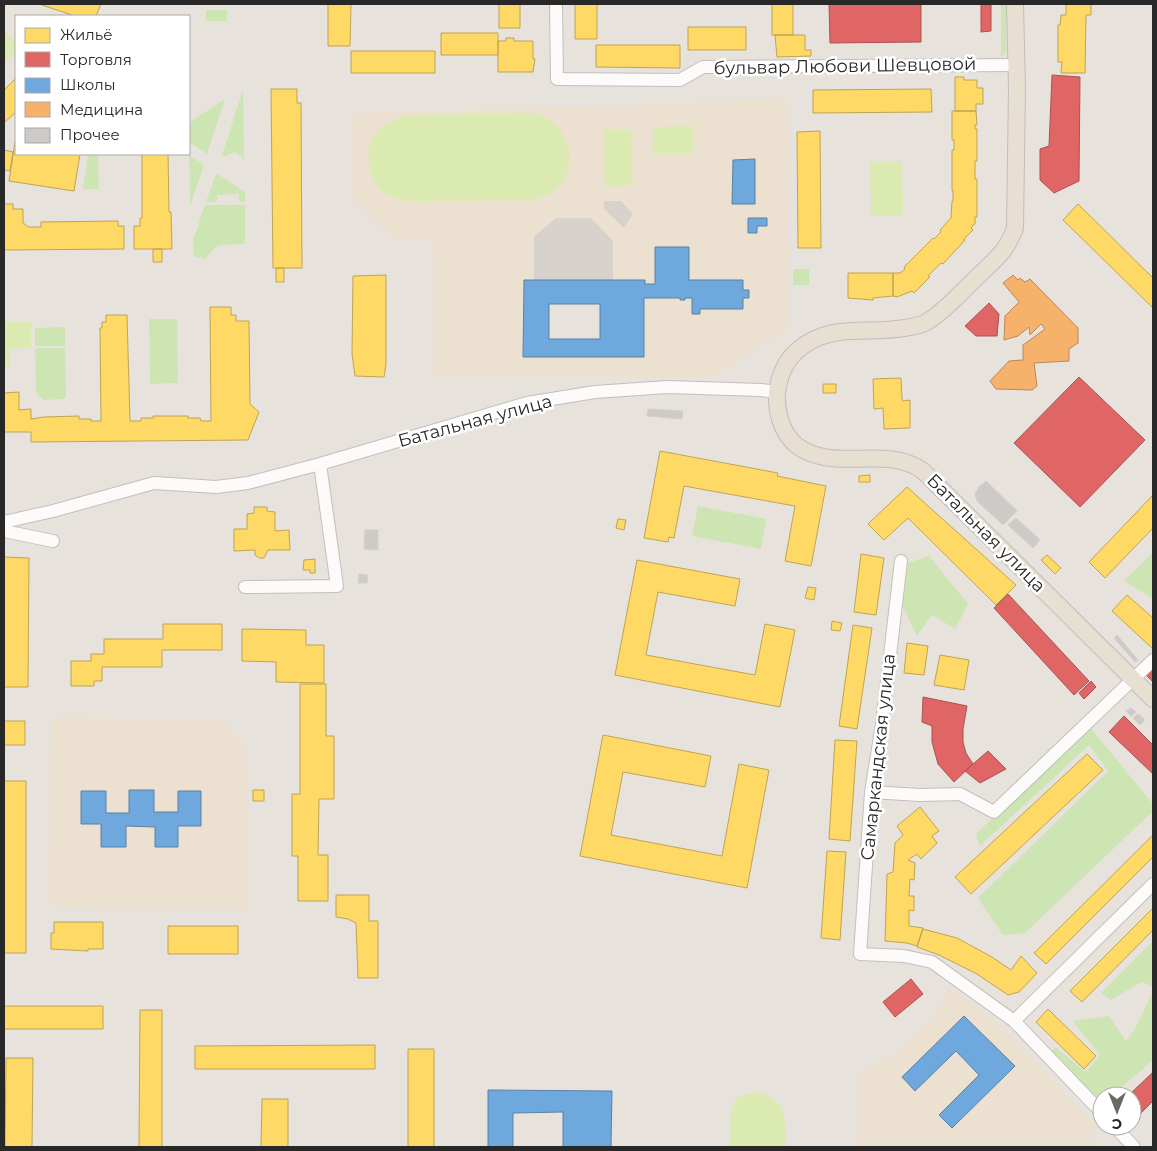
<svg xmlns="http://www.w3.org/2000/svg" width="1157" height="1151" font-family="Montserrat,sans-serif">
	<rect width="100%" height="100%" fill="#e8e2dd"/>
	<path fill="#ece0d0" fill-rule="evenodd" d="M782 98 789 107 787 329 713 377 434 378V241L395 240 361 209 352 197 350 123 355 113 582 107ZM533 113 547 118 380 129 391 120 407 115ZM655 247H689V280H743V290L700 309 699 314H692V298H685V300H680V298H644V357H524V280H645V284H655Z
		M51 717 223 720 246 745 250 910 54 908 48 898Z
		M949 988 972 1003 998 1023 1098 1127 1086 1135 1097 1147H857V1076L898 1051 934 1020Z"/>
	<path fill="#cce5b3" d="M1001 4H1006V52L1001 58Z
		M206 10H227V21H206Z
		M243 90 244 161 242 157 235 152 225 156 222 155Z
		M225 99 207 154 189 142V123Z
		M88 154H98L99 189H83Z
		M189 155 204 165 190 206Z
		M216 173 245 192V201L239 202V194L217 195V202H206Z
		M205 205H245V240L244 244 219 245 214 248 205 259 194 256 193 241Z
		M793 269H809V285H793Z
		M149 319H177L178 383 150 384Z
		M65 327V346H35V328Z
		M37 348H65L66 397 62 399 44 400 36 393 35 350Z
		M698 506 766 519 761 549 692 536Z
		M1153 552V598H1152L1124 581Z
		M929 556 968 604 955 629 932 615 917 636 901 603 908 563Z
		M1089 726 1153 804V811L1025 933 1003 935 978 898 1108 771 1089 745 980 846 976 834Z
		M1153 941V986L1141 982 1111 1000 1101 993Z
		M1153 991V1060L1112 1096H1102V1102L1050 1053 1055 1047 1086 1072 1100 1055 1073 1021 1109 1016 1126 1041 1136 1027Z"/>
	<path fill="#daeab0" d="M4 30 16 44V52L4 63Z
		M534 113C538 115 544 116 548 119 569 132 577 164 561 184 554 193 543 196 533 200L410 201C400 199 390 197 381 190 376 185 371 176 370 169 363 139 380 123 407 115Z
		M693 126V153H653V127Z
		M604 130H631L632 185 605 186Z
		M870 161H902L903 216H871Z
		M4 322H31V348L10 349V366H4Z
		M758 1092C789 1102 785 1120 785 1147H730C731 1136 728 1108 736 1100 741 1094 751 1093 758 1092Z"/>
	<path fill="#d8d2cd" d="M604 201H621L633 214 624 228 604 209Z
		M556 218H591L613 241V280H534V237Z"/>
	<path fill="#ffd966" stroke="#bea453" d="M39 4H101L96 16H75Z
		M328 4H351L350 46H328Z
		M499 4H520V28H499Z
		M575 4H597V39H575Z
		M772 4H793V35H772Z
		M1066 4H1091V15H1086L1085 73H1061L1062 62H1058V25H1060L1061 15H1066Z
		M688 27H746V50H688Z
		M441 33H498V55H441Z
		M775 35H805V50H811V56L777 57Z
		M506 38H514V41H533V59H535L533 72H498V41H506Z
		M596 45H680V68L596 67Z
		M351 51H435V73H351Z
		M955 77H964V80H977V88H983V104H976V111H955Z
		M16 78V112L4 123V90Z
		M271 89H297V103H301L302 268H273Z
		M931 89 932 112 813 113V90Z
		M952 111H976L977 125H975V129H977V161H975V179H977V217H975V224L973 225 971 228 973 230 964 239 965 240 943 264 941 263 928 276 930 277 914 293 912 291 897 297 893 296V273H900L905 269 904 267 933 238 934 239 941 232 940 230 951 218 952 201H953V191H952V150H954V140H952Z
		M820 131 821 248H798L797 132Z
		M15 142 16 143V154H80L74 191 9 181Z
		M4 150 13 152 10 171 4 170Z
		M142 154H168L169 212H171L172 249H134V226H140V218H142Z
		M4 204H13V209H23V223L29 227H41V222L118 221V226H124V249L4 250Z
		M1078 204 1153 278V308L1063 220Z
		M153 249H162V262H153Z
		M276 268H284V282H276Z
		M848 273H893V296L873 298V300L848 298Z
		M386 275V364L384 377 355 376 352 353 353 276Z
		M210 307H231V315H236V321H249L250 404 259 412 248 440 31 442V432H4V393L19 392V410L31 409V419L44 417 79 416V419H91V421H101L100 328H102V322H106V315H127L130 421H141V418H153V416H188V418H200L201 421H211Z
		M901 378 902 399 903 401 910 400V428L884 429 883 408 874 409 873 379Z
		M823 384H836V393H823Z
		M660 451 778 473 777 476 826 486 811 566 785 561 795 506 684 486 674 538 669 537 668 542 644 538Z
		M870 475V482H859V476Z
		M907 487 1016 585 996 605 908 518 884 540 868 524Z
		M1153 495V528L1105 578 1089 562Z
		M254 507H267V511L275 512V531L289 530 290 550H268L264 558H259L255 555V550L234 551V529H247V514L254 513Z
		M618 519 626 520 624 530 616 528Z
		M861 554 884 558 876 615 854 612Z
		M1047 555 1061 568 1055 574 1041 560Z
		M4 557 29 558 28 687H4Z
		M315 559V573H310V570H303L304 560Z
		M637 560 740 579 735 606 658 592 646 655 755 675 765 624 795 630 780 707 615 675Z
		M808 587 816 588 814 600 805 598Z
		M1127 595 1153 618V649L1112 611Z
		M832 621 842 623 840 631 831 630Z
		M163 624H222V650H162V667H102V681H94V686H71V661H91V654H104V639H163Z
		M853 625 872 628 857 729 839 726Z
		M242 629 306 630V645H324V683L276 682V662L242 661Z
		M907 643 928 646 924 675 904 673Z
		M940 655 969 660 964 690 934 685Z
		M300 684H326V736H334V799H319L318 855H328V901H298V856H292V794H300Z
		M4 721H25V745H4Z
		M603 735 711 756 705 787 623 772 611 835 722 856 739 764 769 770 747 888 580 856Z
		M835 740 857 741 850 841 829 839Z
		M1087 754 1103 770 971 894 955 877Z
		M4 781H26V953H4Z
		M253 790H264V801H253Z
		M920 807 939 831 932 836 937 843 921 859 917 854 908 860 915 863 914 880 910 879 909 896H914V911L909 910V926L923 928 917 946 907 943 885 941 887 874 893 872 895 843 903 835 897 826Z
		M1153 835V857L1046 964 1034 953Z
		M827 851 846 852 840 940 821 938Z
		M336 895H369V921H378V978H358L356 923 348 919 336 917Z
		M1153 908V930L1082 1002 1070 991Z
		M54 922H103V949H88V951L51 949V933H54Z
		M168 926H238V954H168Z
		M923 929 957 938 992 957 1011 970 1021 956 1037 973 1019 992 1008 995 977 974 939 955 917 947Z
		M4 1006H103V1029H4Z
		M1048 1009 1096 1056 1084 1069 1036 1022Z
		M140 1010H162V1147H139Z
		M375 1045V1069H195V1046Z
		M408 1049H434V1147H408Z
		M6 1058H33L32 1147H5Z
		M262 1099H288V1147H261Z"/>
	<path fill="#e06666" stroke="#a95353" d="M829 4H921V42L830 43Z
		M981 4H991V31L981 32Z
		M1052 75 1080 77 1079 181 1054 193 1040 180V149L1049 146Z
		M989 303 999 314 997 336H976L965 326Z
		M1079 377 1145 440 1080 507 1014 443Z
		M1008 594 1089 681 1074 695 994 608Z
		M1152 668 1153 670V682L1146 675Z
		M1091 681 1096 687 1084 699 1079 693Z
		M923 697 967 706 963 729V742L966 753 973 764 954 782 938 764 932 742V726L922 722Z
		M1124 716 1153 745V774L1109 732Z
		M988 751 1006 769 980 783 965 771Z
		M911 979 923 994 895 1017 883 1002Z
		M1153 1072V1101L1137 1117 1132 1112V1096H1128Z"/>
	<path fill="#6fa8dc" stroke="#5a82a6" fill-rule="evenodd" d="M755 159V204H732L733 160Z
		M748 218H767V226H757V233H748Z
		M655 247H689V280H743V290H749V298H743V309H700V314H692V298H685V300H680V298H644V357H523L524 280H645V284H655ZM549 304H600V339H549Z
		M129 790H154V812H178V791H201V826H178V847H155V827L126 826V847H101V824H81V791H106V813H129Z
		M964 1016 1015 1066 952 1128 939 1115 979 1075 956 1051 915 1091 902 1077Z
		M488 1090 612 1091 611 1147H563V1112L513 1113V1147H488Z"/>
	<path fill="#f6b26b" stroke="#b88957" d="M1013 275 1018 280 1020 278 1025 282 1030 279 1078 328V343L1069 349V361L1034 363 1037 386 1032 390 996 389 990 381 1009 361 1023 360V345L1045 329 1041 324 1030 335 1029 327 1018 336 1004 340 1005 316 1019 302 1003 283Z"/>
	<path fill="#cecac7" stroke="#d2cec9" d="M648 409 683 411 682 419 647 416Z
		M986 481 1017 511 1003 525 977 501 975 494 979 487Z
		M1016 518 1040 540 1033 548 1008 525Z
		M365 530H378V550L364 549Z
		M359 574 368 575 367 583H358Z
		M1117 635 1138 660 1135 662 1114 638Z
		M1131 708 1136 712 1131 716 1126 711Z
		M1138 714 1145 720 1140 725 1133 718Z"/>
	<g fill="none" stroke-linecap="round" stroke-linejoin="round">
		<defs>
			<path id="minor" d="M556 4 557 79 680 80 703 67 1017 65
				M4 522 53 511 154 483 216 487 248 483 320 464 527 403 595 392 667 387 761 390 777 392
				M4 531 53 541
				M901 561 882 724 871 792 860 954 904 956 932 962 1014 1021 1102 1113
				M245 587 337 586 320 464
				M871 792 920 795 960 794 994 812 1153 660
				M1014 1021 1153 884
				M1114 1126 1134 1147"/>
			<path id="major" d="M1015 4 1017 88 1015 228C1012 237 1008 244 1003 251 994 262 983 271 973 281 959 294 945 311 928 321 923 325 916 326 910 327 870 336 831 321 798 350 785 361 779 376 777 393 776 411 781 432 796 445 833 474 886 444 923 471L1153 699"/>
		</defs>
		<use href="#minor" stroke="#c1bfbf" stroke-width="14"/>
		<use href="#major" stroke="#c0bdbc" stroke-width="18"/>
		<use href="#minor" stroke="#fcfbfa" stroke-width="12"/>
		<use href="#major" stroke="#e7dfd1" stroke-width="16"/>
	</g>
	<g text-anchor="middle" dominant-baseline="central" stroke-width="5" stroke-linejoin="round" paint-order="stroke">
		<g font-size="18" fill="#282828" stroke="#fff">
			<text transform="translate(845 66) rotate(-1)">бульвар Любови Шевцовой</text>
			<text transform="translate(475 421) rotate(-15)">Батальная улица</text>
			<text transform="translate(986 533) rotate(45)">Батальная улица</text>
			<text transform="translate(878 757) rotate(-84)">Самаркандская улица</text>
		</g>
	</g>
	<rect width="1157" height="1151" fill="none" stroke="#282828" stroke-width="10"/>
	<rect x="15" y="15" width="175" height="140" fill="#ffffff" stroke="#a9a9a9"/>
	<rect x="25" y="28" width="25" height="15" fill="#ffd966" stroke="#a9a9a9"/>
	<text x="60" y="40" font-size="15" fill="#282828">Жильё</text>
	<rect x="25" y="52" width="25" height="15" fill="#e06666" stroke="#a9a9a9"/>
	<text x="60" y="65" font-size="15" fill="#282828">Торговля</text>
	<rect x="25" y="78" width="25" height="15" fill="#6fa8dc" stroke="#a9a9a9"/>
	<text x="60" y="90" font-size="15" fill="#282828">Школы</text>
	<rect x="25" y="102" width="25" height="15" fill="#f6b26b" stroke="#a9a9a9"/>
	<text x="60" y="115" font-size="15" fill="#282828">Медицина</text>
	<rect x="25" y="128" width="25" height="15" fill="#cecac7" stroke="#a9a9a9"/>
	<text x="60" y="140" font-size="15" fill="#282828">Прочее</text>
	<g transform="translate(1117 1111) rotate(180)"><circle r="24" fill="#ffffff" stroke="#a9a9a9"/>
	<path d="M0-4L9 19L0 12L-9 19Z" fill="#6b6967"/>
	<text y="-8" font-size="14" font-weight="bold" text-anchor="middle" fill="#282828">С</text>
	</g>
</svg>
